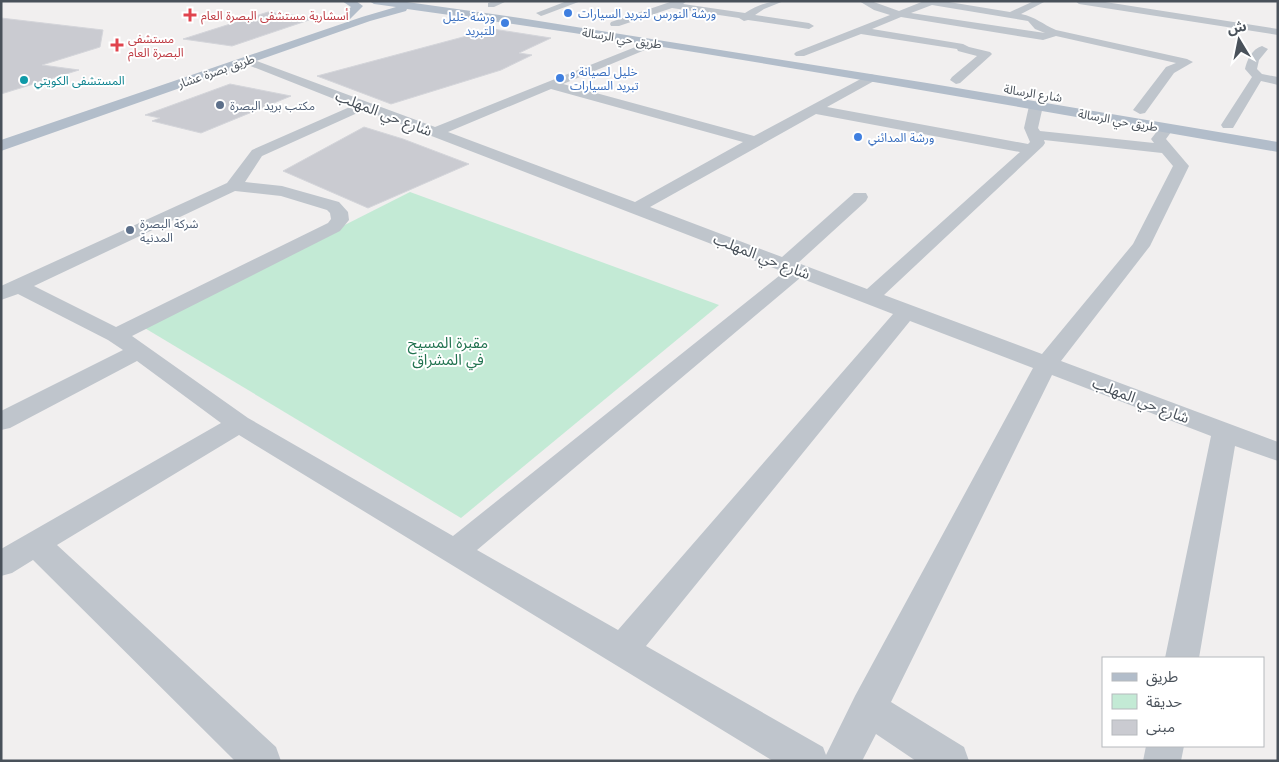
<svg xmlns="http://www.w3.org/2000/svg" width="1279" height="762" font-family="Inter,'Noto Sans Arabic',sans-serif">
	<rect width="100%" height="100%" fill="#f1efef"/>
	<path fill="#c3ead5" d="M410 192 719 305 461 518 143 327Z"/>
	<path fill="#cacbd1" stroke="#d4d5da" d="M268 12 315 18 232 46 183 39Z
		M1 18 103 30 100 47 42 65 79 70 1 94Z
		M493 29 551 38 519 53 532 55 501 70 391 104 317 76Z
		M230 84 291 96 201 133 152 121 160 118 145 115Z
		M364 127 403 139 469 164 368 208 283 171Z"/>
	<g fill="none" stroke-linecap="round" stroke-linejoin="round">
		<path fill="#bfc5cc" fill-rule="evenodd" d="M493 1H507L494 7H488V3Z
			M567 1H581L544 15 541 16 536 13Z
			M673 1H687L683 4 745 13C758 5 768 1 784 1L764 9 755 15 809 23 814 26 809 29 748 20 744 21 739 18 672 8 619 26H611L610 24 611 22Z
			M859 1H871L899 11 924 1H943L1010 12 1034 1H1046L1021 14C1036 17 1042 24 1056 30L1187 59 1193 62 1174 73 1145 113 1140 114 1133 110 1166 67 1176 63 1056 36 1043 40 901 17 872 29 963 44 969 47 990 52 992 54 990 56 960 83 956 84 950 80 952 77 977 56 958 51 957 49 861 34 804 56H796L794 54 796 52 890 15 874 10ZM932 5 1028 21 1035 29 1045 33 911 13Z
			M1075 1H1099L1278 29V35L1079 4Z
			M653 40 658 43 657 45 563 84 754 136 870 74 874 75 876 78 874 81 827 107 1028 144 1030 142 1024 128 1029 106 1036 102 1043 106 1038 128 1040 131 1154 143 1151 139 1162 125H1172L1174 128 1166 139 1189 166 1150 246 1061 361 1278 442V461L1235 446 1199 658H1165L1211 436 1052 375 891 702 964 747 969 761H916L876 734 862 761H773L239 435 57 545 276 747 281 761H235L33 560 12 573 1 576V549L221 423 137 361 10 428 1 430V411L123 350 108 340 18 294 1 300V286L227 183 252 150 352 106 243 63 241 61 243 59H251L435 127ZM551 89 743 142 635 202 448 132ZM364 110 784 272 453 536 248 418 132 336 340 231 349 220 348 212 339 202 282 186 245 182 262 156ZM816 114 1020 152 867 289 798 263 866 201 868 197 866 193H854L782 257 650 207ZM1044 140 1162 153 1173 166 1133 244 1042 354 884 295 1043 146 1045 143ZM235 191 281 196 327 210 330 213 331 219 328 223 116 327 34 286ZM800 278 893 314 618 630 477 550ZM910 321 1033 368 855 696 826 755 823 747 646 646Z
			M1262 46 1268 49 1259 60 1257 69 1262 74 1278 77V85L1261 81 1233 128H1223L1221 125 1252 77 1245 69C1247 60 1252 49 1262 46Z
			M1146 746H1184L1181 761H1143Z"/>
		<path fill="#b2bdca" fill-rule="evenodd" d="M342 1H356L363 6 350 19 346 20 340 17 351 7Z
			M369 1H400L520 18 927 83 1278 142V152C988 102 699 49 407 9L406 11 370 21 1 151V140L362 17 396 7 374 4Z"/>
	</g>
	<g fill="#3f7fe0" stroke="#fff" stroke-width="2">
		<circle cx="568" cy="13" r="5"/>
		<circle cx="505" cy="23" r="5"/>
		<circle cx="560" cy="78" r="5"/>
		<circle cx="858" cy="137" r="5"/>
	</g>
	<g fill="#e0444e" stroke="#fff" stroke-width="2">
		<path d="M187.5 7.5h5v5h5v5h-5v5h-5v-5h-5v-5h5z"/>
		<path d="M114.5 37.5h5v5h5v5h-5v5h-5v-5h-5v-5h5z"/>
	</g>
	<circle fill="#0f9aa8" stroke="#fff" stroke-width="2" cx="24" cy="80" r="5"/>
	<g fill="#5c6f8a" stroke="#fff" stroke-width="2">
		<circle cx="220" cy="105" r="5"/>
		<circle cx="130" cy="230" r="5"/>
	</g>
	<g text-anchor="middle" dominant-baseline="central" stroke-width="4" stroke-linejoin="round" paint-order="stroke">
		<g font-size="12" fill="#366cbe" stroke="#fff" text-anchor="start">
			<text x="578" y="13">ورشة النورس لتبريد السيارات</text>
			<text x="495" y="16" text-anchor="end">ورشة خليل<tspan x="495" dy="14">للتبريد</tspan></text>
			<text x="570" y="71">خليل لصيانة و<tspan x="570" dy="14">تبريد السيارات</tspan></text>
			<text x="868" y="137">ورشة المدائني</text>
		</g>
		<g font-size="12" fill="#be3a42" stroke="#fff" text-anchor="start">
			<text x="201" y="15">أسشارية مستشفى البصرة العام</text>
			<text x="128" y="38">مستشفى<tspan x="128" dy="14">البصرة العام</tspan></text>
		</g>
		<g font-size="12" fill="#49515a" stroke="#fff">
			<text transform="translate(622 38) rotate(9)">طريق حي الرسالة</text>
			<text transform="translate(216 71) rotate(-19)">طريق بصرة عشار</text>
			<text transform="translate(1033 93) rotate(9)">شارع الرسالة</text>
			<text transform="translate(1118 120) rotate(10)">طريق حي الرسالة</text>
		</g>
		<g font-size="12" fill="#0d838f" stroke="#fff" text-anchor="start">
			<text x="34" y="80">المستشفى الكويتي</text>
		</g>
		<g font-size="12" fill="#4e5e75" stroke="#fff" text-anchor="start">
			<text x="230" y="105">مكتب بريد البصرة</text>
			<text x="140" y="223">شركة البصرة<tspan x="140" dy="14">المدنية</tspan></text>
		</g>
		<g font-size="15" fill="#49515a" stroke="#fff">
			<text transform="translate(384 113) rotate(21)">شارع حي المهلب</text>
			<text transform="translate(762 256) rotate(21)">شارع حي المهلب</text>
			<text transform="translate(1141 400) rotate(21)">شارع حي المهلب</text>
		</g>
		<g font-size="15" fill="#227350" stroke="#fff">
			<text x="448" y="342">مقبرة المسيح<tspan x="448" dy="17">في المشراق</tspan></text>
		</g>
	</g>
	<rect width="1279" height="762" fill="none" stroke="#49515a" stroke-width="5"/>
	<rect x="1102" y="657" width="162" height="90" fill="#ffffff" stroke="#b6b9bd"/>
	<rect x="1112" y="673" width="25" height="8" fill="#b2bdca" stroke="#b6b9bd"/>
	<text x="1146" y="682" font-size="15" fill="#49515a">طريق</text>
	<rect x="1112" y="694" width="25" height="15" fill="#c3ead5" stroke="#b6b9bd"/>
	<text x="1146" y="707" font-size="15" fill="#49515a">حديقة</text>
	<rect x="1112" y="720" width="25" height="15" fill="#cacbd1" stroke="#b6b9bd"/>
	<text x="1146" y="732" font-size="15" fill="#49515a">مبنى</text>
	<g transform="translate(1239 40) rotate(350)" stroke="#ffffff" stroke-width="4" paint-order="stroke">
	<path d="M0-4L9 19L0 12L-9 19Z" fill="#49515a"/>
	<text y="-8" font-size="14" font-weight="bold" text-anchor="middle" fill="#49515a">ش</text>
	</g>
</svg>
